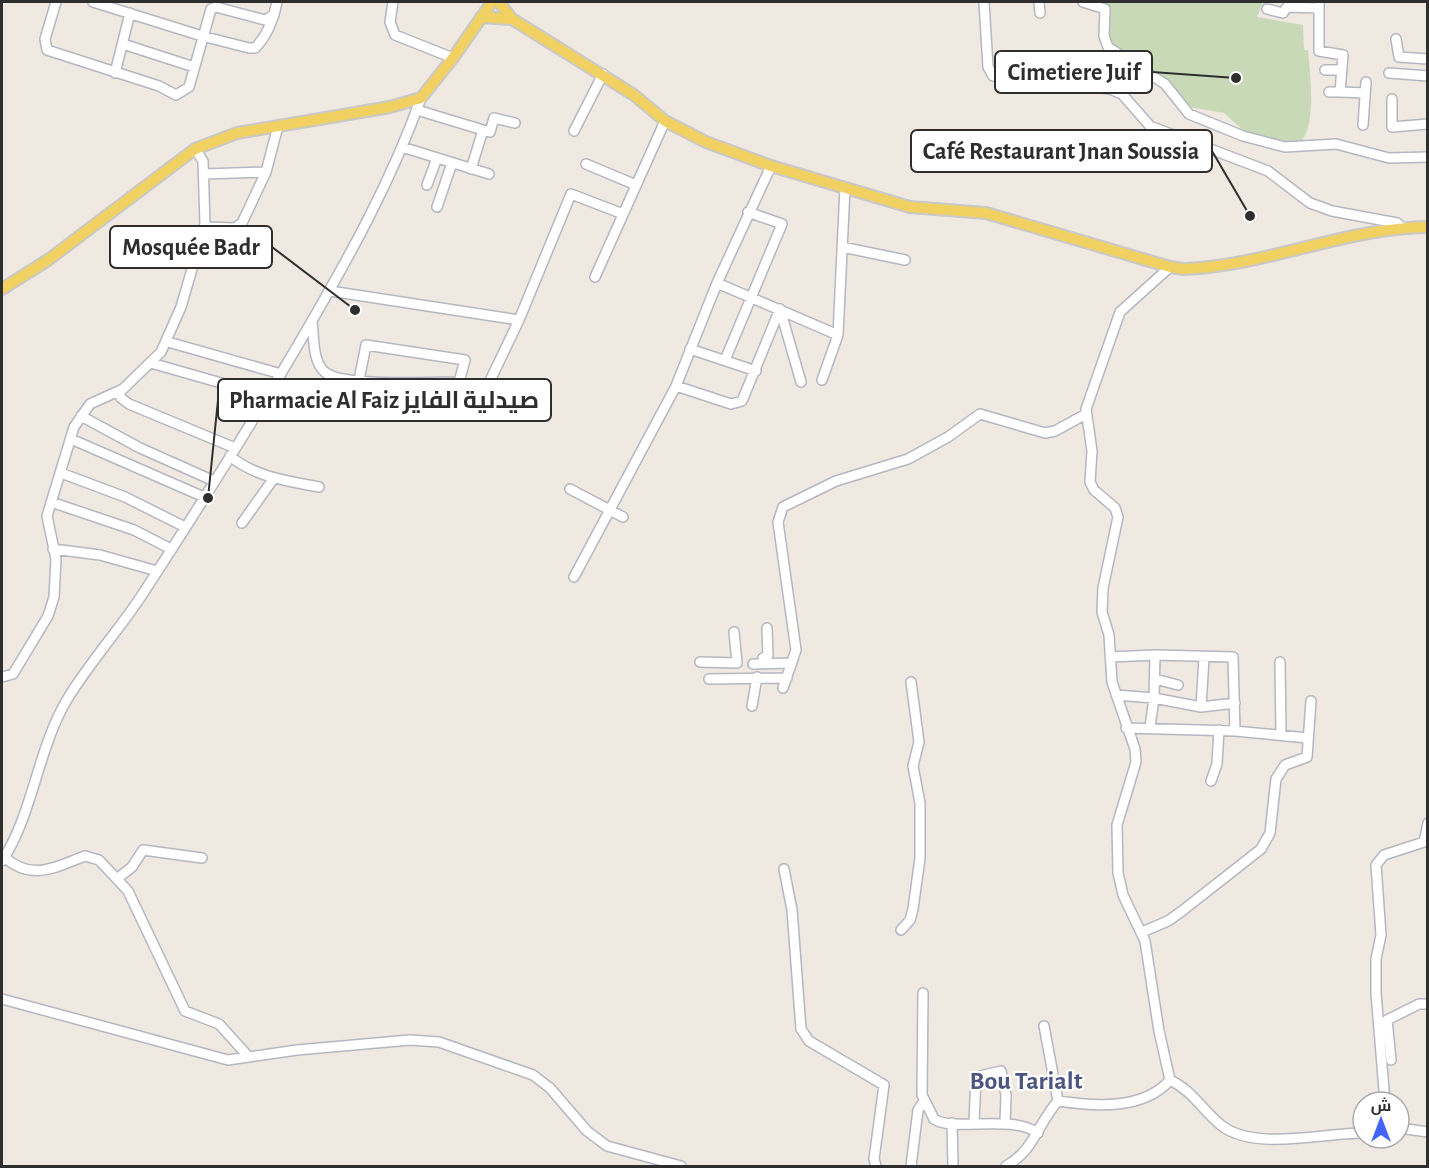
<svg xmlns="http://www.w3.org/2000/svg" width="1429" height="1168" font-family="'Alegreya Sans',Cairo,sans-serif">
	<rect width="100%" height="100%" fill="#efe9e1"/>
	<path fill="#c8d9b8" d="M1106 2H1263L1257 17 1303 25 1304 50H1308C1310 74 1318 130 1297 146L1250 136 1224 113 1190 107 1106 41Z"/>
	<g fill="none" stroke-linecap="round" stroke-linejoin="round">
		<defs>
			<path id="minor" d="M56 2 45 39 47 50 159 86 176 95 189 87 211 9 216 7 265 20 274 15
				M93 2 202 36 249 48H255C267 36 274 17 277 2
				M393 2 390 22 395 35 453 58
				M984 2 988 67 993 76 1110 89 1122 94 1150 126 1268 171 1310 203 1332 211 1397 223 1403 228
				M1039 2 1040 13
				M1083 2 1105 9 1104 36 1108 47 1165 84 1189 114 1243 136 1285 147 1336 144 1389 158 1428 157
				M1319 2V51L1343 55 1340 92H1329
				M1267 9 1283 13 1287 7 1319 8
				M1396 39 1399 57 1428 59
				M123 44 194 67
				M1325 70H1341
				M115 73 130 13
				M1389 73 1428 76
				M1340 92 1365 93
				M1392 99V127L1428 124
				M417 110 483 130 471 169
				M1363 125 1366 82
				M483 130 490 132 494 118 515 123
				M574 131 603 74
				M402 147 489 174
				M586 164 636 185
				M204 174 266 172
				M427 185 437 158
				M437 207 452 163
				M204 227 235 228 242 223 266 172 278 126
				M842 247 905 260
				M595 277 665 121
				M717 283 838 335
				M330 291 519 320
				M780 309 801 382
				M312 321C314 336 312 363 326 373 345 387 433 382 459 382L465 360 366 345 359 380
				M168 342 281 374
				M690 349 756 371
				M725 360 782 224 748 212
				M151 363 228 385 266 399
				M822 380 838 335 845 188
				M676 386 731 404 742 401 780 309
				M487 387 519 320 571 194 623 214
				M119 391 121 398 129 404 235 448
				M81 416 140 448 214 481
				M71 439 204 497
				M230 456C255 477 287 481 319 487
				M61 473 125 497 185 527
				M570 489 623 517
				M51 502 134 530 171 549
				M242 523 274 478
				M53 549 100 555 157 571
				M574 577 676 386 717 283 771 166
				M1110 657 1155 655 1233 657 1235 731
				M700 662 737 663 734 632
				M1280 662 1281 735
				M763 663V658L768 656 767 628
				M753 664 792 663
				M2 677 13 674 48 616 54 597 56 559 47 516 74 427 90 404 123 389 161 352 181 307 205 224 203 161 195 149
				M709 679 787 678
				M1155 679 1178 685
				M783 688 796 650 778 522 783 507 836 481 908 459 948 437 980 414 1045 433 1055 431 1086 414
				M1116 695 1154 698 1201 707 1235 703
				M752 706 757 677
				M1201 707 1204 658
				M1150 727 1154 698 1155 655
				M1126 728 1235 731 1308 738
				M1211 781 1217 764 1219 730
				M4 857C33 882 55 867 85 856L99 860 128 891 185 1011 219 1024 247 1055
				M2 861C34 812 37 749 68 698 90 662 119 630 142 595 198 509 253 422 305 333 349 257 391 182 421 98
				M784 869 792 910 801 1029 809 1041 884 1085 874 1159 876 1166
				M118 878 132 867 143 850 202 858
				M901 930 910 920 913 909 920 858V803L913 766 919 742 911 682
				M1142 932 1168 921 1182 911 1261 849 1270 833 1276 779 1285 765 1307 757 1311 701
				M923 993 922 1095 934 1119C952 1132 1012 1114 1038 1133
				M2 999 228 1060 297 1050 410 1040 439 1042 533 1075 550 1088 587 1131 607 1146 681 1166
				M1391 1060 1387 1020 1419 1004H1428
				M1170 1080C1193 1091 1203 1111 1222 1126 1256 1151 1322 1133 1363 1133
				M1058 1101C1093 1106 1143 1111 1170 1080L1159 1031 1145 941 1123 895 1118 873 1117 825 1136 762 1135 749 1112 682 1109 635 1102 612 1103 588 1118 517 1115 508 1094 490 1090 482 1092 451 1086 409 1120 312 1170 267
				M1385 1102 1376 993V959L1381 935 1376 865 1384 855 1424 842 1428 823
				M974 1122 976 1077 1001 1071 1006 1095 1005 1124
				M952 1123 953 1166
				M1399 1128 1428 1132
				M911 1166 918 1110 922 1104H924
				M1006 1166C1034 1151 1038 1123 1058 1101L1044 1026"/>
			<path id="major" d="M499 2 512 19 634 95 665 121 706 142 771 166 910 207 986 213 1170 267 1183 269C1267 266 1344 228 1428 227
				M481 17 512 19
				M2 289 48 260 195 149 237 133 390 107 421 98 453 58 492 2"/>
		</defs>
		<use href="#minor" stroke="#b4b7c1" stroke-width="12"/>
		<use href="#major" stroke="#c9c9c9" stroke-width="14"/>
		<use href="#minor" stroke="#fff" stroke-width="9"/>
		<use href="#major" stroke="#f2d163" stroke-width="10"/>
	</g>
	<g text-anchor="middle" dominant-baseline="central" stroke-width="4.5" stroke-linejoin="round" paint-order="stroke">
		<g font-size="26" font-weight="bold" fill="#4d5680" stroke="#fff">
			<text x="1026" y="1081">Bou Tarialt</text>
		</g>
	</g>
	<path fill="none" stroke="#2e2e2e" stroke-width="2" d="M1236 78L1152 72M1250 216L1212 151M355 310L272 247M208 498L218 400"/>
	<g fill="#2e2e2e" stroke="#fff" stroke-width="2">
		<circle cx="1236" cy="78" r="6"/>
		<circle cx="1250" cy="216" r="6"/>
		<circle cx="355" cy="310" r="6"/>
		<circle cx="208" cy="498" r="6"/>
	</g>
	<g fill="#fff" stroke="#2e2e2e" stroke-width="2">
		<rect x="995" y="51" width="157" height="42" rx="6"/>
		<rect x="911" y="130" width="301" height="42" rx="6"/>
		<rect x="110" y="226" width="162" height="42" rx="6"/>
		<rect x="218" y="379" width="333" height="42" rx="6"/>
	</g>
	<g font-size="24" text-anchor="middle" font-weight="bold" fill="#2e2e2e">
		<text x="1074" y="80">Cimetiere Juif</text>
		<text x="1061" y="159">Café Restaurant Jnan Soussia</text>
		<text x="191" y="255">Mosquée Badr</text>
		<text x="384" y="408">Pharmacie Al Faiz صيدلية الفايز</text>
	</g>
	<rect width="1429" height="1168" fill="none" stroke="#2e2e2e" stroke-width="6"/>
	<g transform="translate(1381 1120)"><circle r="28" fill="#ffffff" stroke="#ababab" stroke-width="1.5"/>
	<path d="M0-4.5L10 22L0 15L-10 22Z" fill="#4264fb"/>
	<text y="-9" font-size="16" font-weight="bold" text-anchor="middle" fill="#2e2e2e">ش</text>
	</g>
</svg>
